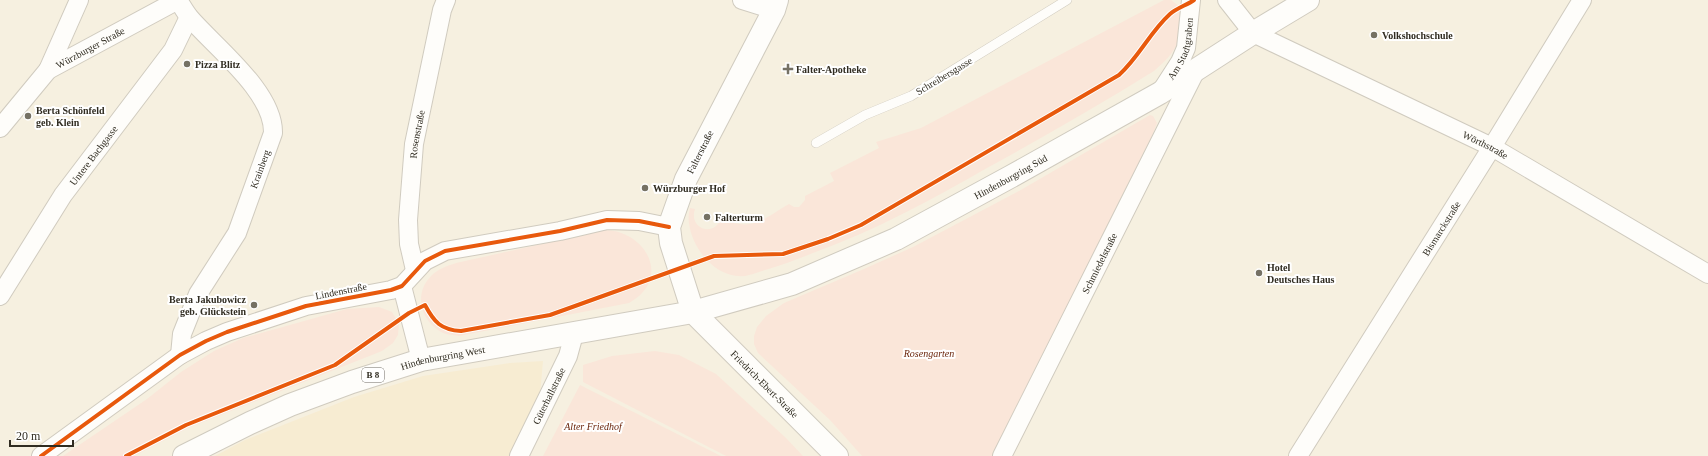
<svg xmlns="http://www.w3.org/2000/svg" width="1708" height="456" font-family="'Times New Roman',serif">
	<rect width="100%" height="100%" fill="#f6f0e0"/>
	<path fill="#f7ecd2" d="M543 361 540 396 510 456H215L245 440 354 397 423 376 510 363Z"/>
	<path fill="#fae6d9" d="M1164 0H1171L1184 10C1181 40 1178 51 1154 71 1099 105 1044 137 987 168 931 200 874 231 813 253 796 260 779 266 762 271 756 273 750 275 745 276 716 279 692 249 689 223 688 218 689 212 690 208L695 209C688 229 715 238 721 218 752 233 763 219 789 204L794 207H799L805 200V196L834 181 830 173 879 148 876 142 921 128Z
		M1150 115 1153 116 1157 123 1148 147 993 456H862L830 420 758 353 754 344V336L757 327 766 316 784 303 864 269 913 247 1019 191Z
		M605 230C647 231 672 280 629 303L459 336C455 335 450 335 446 334 422 325 412 295 431 276 438 269 447 266 456 263Z
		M379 307 392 312 399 324 398 335 393 343 382 351 188 428 134 456H63L147 399 181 372 214 351 243 338 347 309Z
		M655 351 679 355 716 374 786 438 803 456H726L583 382V365L612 356Z
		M580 385 721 456H543Z"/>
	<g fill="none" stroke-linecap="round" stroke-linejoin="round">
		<defs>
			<path id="lane" d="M816 143 865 115 911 96 1067 0"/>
			<g id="street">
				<path d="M178 0C182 6 185 12 190 18 215 47 274 92 273 133L237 233 198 294 182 334 180 355"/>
				<path d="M742 0 774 10"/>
				<path id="s1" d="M1227 0 1253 33 1492 147 1708 274"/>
				<path d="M48 70 79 0"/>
				<path id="s2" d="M1160 93 1180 62 1186 48 1191 0"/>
				<path id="s3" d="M0 128 48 70 178 0"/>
				<path id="s4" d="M415 270 409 244 408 220 414 144 442 10 446 0"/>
				<path d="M402 286 421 360"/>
				<path id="s5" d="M0 296 63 195 173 50 189 17"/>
				<path d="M41 456 180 355 206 341 227 332 306 306 391 290 402 286 425 261 445 251 560 231 607 220 639 221 669 227"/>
				<path id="s6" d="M519 456 568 356 574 334"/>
				<path id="s7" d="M1002 456 1196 70"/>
				<path id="s8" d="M1298 456 1492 147 1582 0"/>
			</g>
			<g id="secondary">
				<path id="s9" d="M777 0 774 10 686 179 669 227 671 243 693 312 837 456"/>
			</g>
			<g id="primary">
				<path id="s10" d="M184 456 250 423 290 405 352 382 421 360 693 312 792 284 896 239 1010 177 1160 93 1253 33 1308 0"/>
			</g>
		</defs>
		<use href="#lane" stroke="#d0cbbf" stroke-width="10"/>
		<use href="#street" stroke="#d0cbbf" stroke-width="20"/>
		<use href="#secondary" stroke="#d0cbbf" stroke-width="24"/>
		<use href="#primary" stroke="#d0cbbf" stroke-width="24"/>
		<use href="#lane" stroke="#fefdfa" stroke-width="9"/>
		<use href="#street" stroke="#fefdfa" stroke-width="18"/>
		<use href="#secondary" stroke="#fefdfa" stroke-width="22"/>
		<use href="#primary" stroke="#fefdfa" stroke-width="22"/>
		<defs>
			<path id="cycleway" d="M41 456 180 355 206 341 227 332 306 306 391 290 402 286 425 261 445 251 560 231 607 220 639 221 669 227
				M126 456 186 425 335 365 409 313 425 305C434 322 441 330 461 331L550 315 714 256 783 254 828 239 861 225 1119 75C1139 57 1150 32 1170 14 1177 8 1187 5 1194 0"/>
		</defs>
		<use href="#cycleway" stroke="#fff" stroke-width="6"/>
		<use href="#cycleway" stroke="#e8590c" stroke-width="4"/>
	</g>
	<g fill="#757164" stroke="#fff" stroke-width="1.5">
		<circle cx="1374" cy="35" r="4"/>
		<circle cx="187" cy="64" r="4"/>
		<path d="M786 63h4v4h4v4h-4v4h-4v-4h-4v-4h4z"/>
		<circle cx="28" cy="116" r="4"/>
		<circle cx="645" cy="188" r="4"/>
		<circle cx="707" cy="217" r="4"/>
		<circle cx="1259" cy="273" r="4"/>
		<circle cx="254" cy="305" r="4"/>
	</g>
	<g text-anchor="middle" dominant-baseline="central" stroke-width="4" stroke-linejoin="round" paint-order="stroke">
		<rect fill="#fff" stroke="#6e6b64" stroke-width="1" x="362" y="368" width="22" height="14" rx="3"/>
		<g font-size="9" font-weight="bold" fill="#302c21">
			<text x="373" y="375">B 8</text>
		</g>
		<g font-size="10" font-weight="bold" fill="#302c21" stroke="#fff" text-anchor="start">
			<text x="1382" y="35">Volkshochschule</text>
			<text x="195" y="64">Pizza Blitz</text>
			<text x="796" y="69">Falter-Apotheke</text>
			<text x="36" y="110">Berta Schönfeld<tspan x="36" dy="12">geb. Klein</tspan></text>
			<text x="653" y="188">Würzburger Hof</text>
			<text x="715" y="217">Falterturm</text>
			<text x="1267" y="267">Hotel<tspan x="1267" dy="12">Deutsches Haus</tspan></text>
			<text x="246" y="299" text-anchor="end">Berta Jakubowicz<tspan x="246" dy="12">geb. Glückstein</tspan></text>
		</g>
		<g font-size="10" fill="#302c21" stroke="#fff">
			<text stroke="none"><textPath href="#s3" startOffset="123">Würzburger Straße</textPath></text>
			<text stroke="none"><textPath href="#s2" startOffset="50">Am Stadtgraben</textPath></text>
			<text transform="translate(944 76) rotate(-31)">Schreibersgasse</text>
			<text stroke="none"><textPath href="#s4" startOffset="137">Rosenstraße</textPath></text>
			<text stroke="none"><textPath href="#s1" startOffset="300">Wörthstraße</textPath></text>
			<text transform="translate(700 152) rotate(-63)">Falterstraße</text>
			<text stroke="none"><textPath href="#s5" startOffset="169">Untere Bachgasse</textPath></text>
			<text transform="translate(260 169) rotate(-70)">Krainberg</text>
			<text stroke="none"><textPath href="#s10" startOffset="879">Hindenburgring Süd</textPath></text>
			<text stroke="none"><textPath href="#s8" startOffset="269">Bismarckstraße</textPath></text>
			<text stroke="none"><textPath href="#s7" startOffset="216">Schmiedelstraße</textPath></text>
			<text transform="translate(341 291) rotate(-11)">Lindenstraße</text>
			<text stroke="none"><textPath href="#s10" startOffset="278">Hindenburgring West</textPath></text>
			<text stroke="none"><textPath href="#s9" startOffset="442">Friedrich-Ebert-Straße</textPath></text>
			<text stroke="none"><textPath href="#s6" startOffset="67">Güterhallstraße</textPath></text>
		</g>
		<g font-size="10" font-style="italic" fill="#6b250b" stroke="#fff">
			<text x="929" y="353">Rosengarten</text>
			<text x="593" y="426">Alter Friedhof</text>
		</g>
	</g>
	<path d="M10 440v6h63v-6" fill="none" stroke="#302c21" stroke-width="2"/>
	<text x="16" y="440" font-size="12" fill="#302c21" stroke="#ffffff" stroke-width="3" paint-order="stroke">20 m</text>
</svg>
